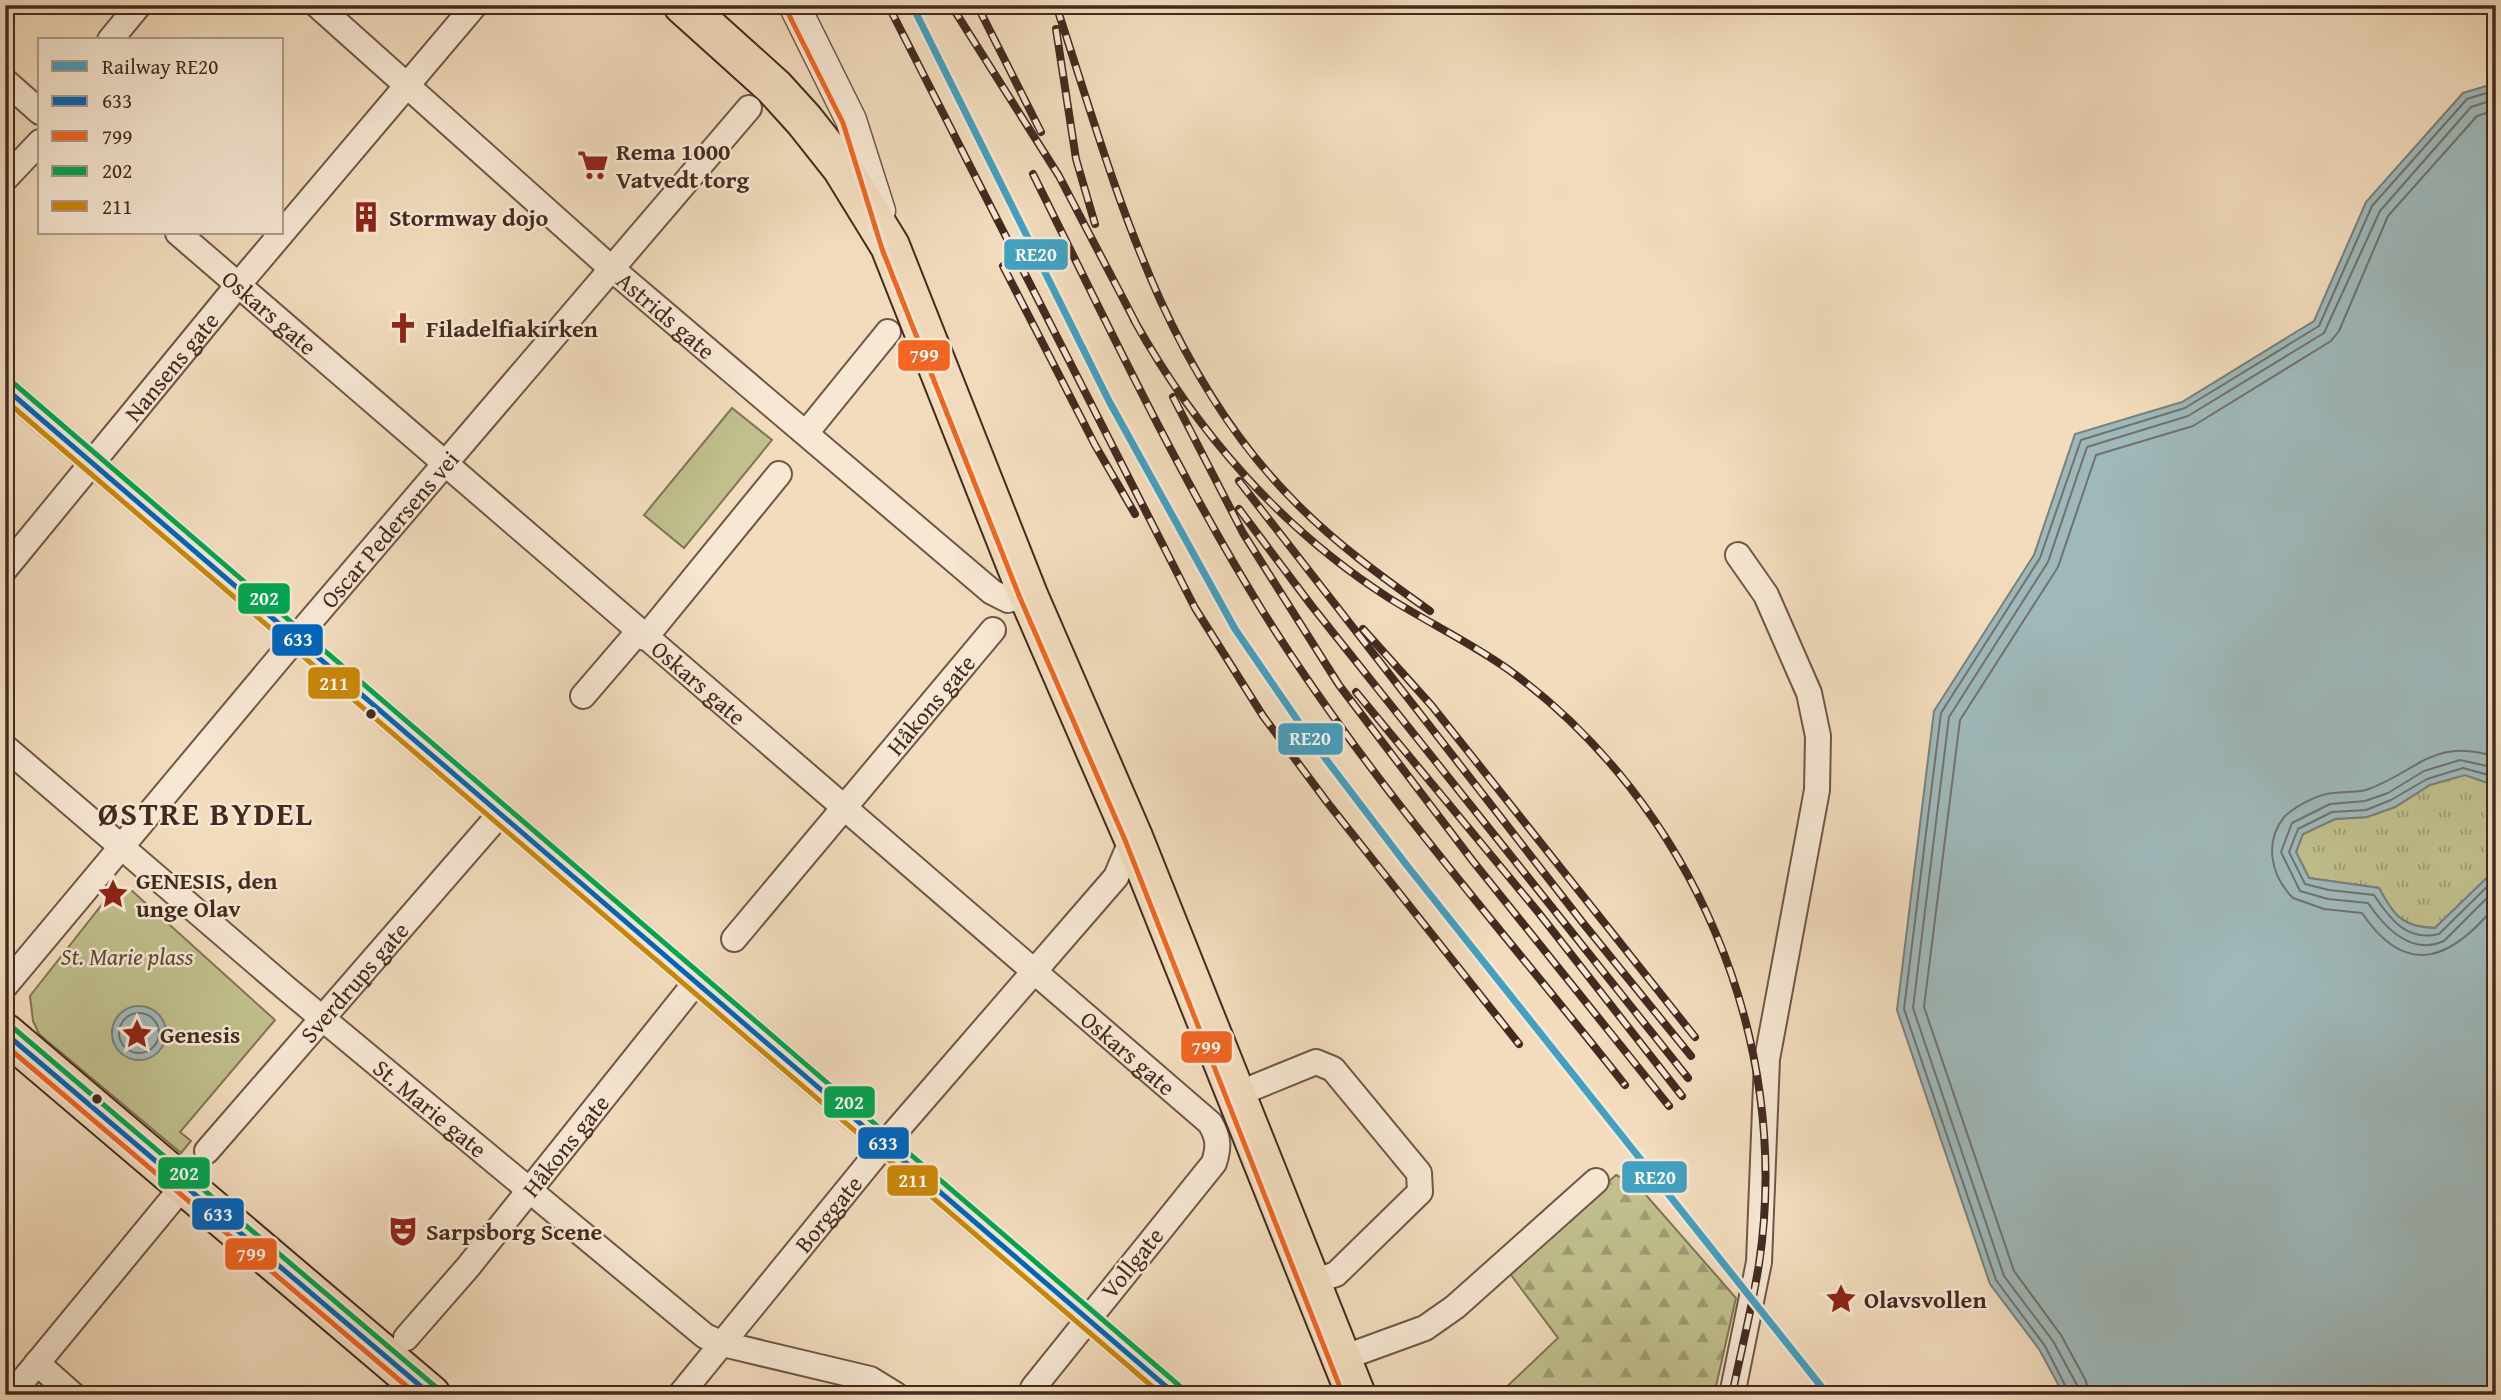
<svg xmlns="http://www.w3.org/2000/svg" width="2501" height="1400" font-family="'Gentium Book Plus',serif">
	<defs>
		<pattern id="grass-tufts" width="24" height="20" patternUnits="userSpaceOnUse" patternTransform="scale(1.75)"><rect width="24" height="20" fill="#c0bf8d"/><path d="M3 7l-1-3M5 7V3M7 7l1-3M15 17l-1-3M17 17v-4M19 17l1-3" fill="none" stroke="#9e9b73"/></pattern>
		<pattern id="forest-firs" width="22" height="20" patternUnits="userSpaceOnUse" patternTransform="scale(1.75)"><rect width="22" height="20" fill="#c0bf8d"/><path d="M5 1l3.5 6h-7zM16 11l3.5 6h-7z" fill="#9e9b73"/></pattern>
	</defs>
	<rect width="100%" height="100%" fill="#f2dcbd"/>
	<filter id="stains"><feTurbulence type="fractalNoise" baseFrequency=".00286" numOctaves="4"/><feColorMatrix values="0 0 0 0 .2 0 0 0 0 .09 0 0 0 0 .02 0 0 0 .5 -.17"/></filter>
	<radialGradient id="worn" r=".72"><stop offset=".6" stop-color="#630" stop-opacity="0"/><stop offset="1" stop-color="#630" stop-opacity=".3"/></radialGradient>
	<path fill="url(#grass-tufts)" stroke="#827456" stroke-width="2" d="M2465 774 2496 786V869L2435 928C2402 927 2394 916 2379 888L2309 878 2296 852 2303 834 2335 819 2367 817 2395 807 2430 785Z"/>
	<path fill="url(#forest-firs)" stroke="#827456" stroke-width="2" d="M1616 1175 1639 1187 1736 1298 1714 1395H1498L1558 1338 1508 1271Z"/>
	<path fill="#c0bf8d" stroke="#827456" stroke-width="2" fill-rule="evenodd" d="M732 408 772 440 684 548 644 515Z
		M130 889 275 1020 180 1132 191 1141 181 1153 39 1034 33 1021 30 996 111 893ZM134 1007H142L165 1028 163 1044 136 1060 121 1053 112 1030 120 1015Z"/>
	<path fill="#9fb9bb" stroke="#7a807d" stroke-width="2" d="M2496 83V786L2465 775 2430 785 2395 807 2367 817 2335 819 2303 834 2296 852 2309 878 2379 888C2394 916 2402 927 2435 928L2496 869V1395H2064L2039 1349 1990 1284 1897 1010 1934 711 2034 555 2075 434 2182 402 2314 321 2366 202 2463 93Z
		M112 1033a27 27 0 1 1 54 0a27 27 0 1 1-54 0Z"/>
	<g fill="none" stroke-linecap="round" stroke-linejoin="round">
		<path stroke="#71726e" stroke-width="2" d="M2496 757C2433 736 2418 772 2366 790 2355 793 2344 791 2333 793 2318 794 2296 806 2285 816 2264 841 2270 875 2293 898L2324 909 2362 913C2407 980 2452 959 2496 905
			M2496 768 2460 760 2424 771 2388 793 2365 801 2330 804 2292 823 2281 852 2300 891 2328 899 2368 903C2385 928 2411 956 2444 941L2496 889
			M2496 777 2463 768 2427 779 2391 800 2366 810 2332 812 2298 829 2289 852 2305 884 2329 890 2374 895C2390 919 2407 942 2439 934L2496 878
			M119 1033a20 20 0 1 1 40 0a20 20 0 1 1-40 0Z
			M2070 1395 2045 1346 1996 1280 1904 1009 1941 713 2040 558 2081 440 2185 408 2319 326 2372 206 2467 99 2496 90
			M2079 1395 2077 1385 2053 1341 2004 1276 1913 1008 1949 717 2048 562 2087 447 2188 416 2324 333 2380 211 2471 107 2496 99
			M2089 1395 2086 1381 2061 1335 2014 1271 1924 1007 1960 720 2058 567 2096 455 2193 426 2331 341 2339 331 2388 216 2477 116 2496 110"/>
		<defs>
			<g id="minor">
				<path id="s1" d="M317 5 612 269 992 592 1008 600 1028 595"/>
				<path d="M110 40 139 5"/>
				<path d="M5 81 40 112"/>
				<path d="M5 179 40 142"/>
				<path id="s2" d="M178 233 1210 1123C1219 1138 1219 1147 1214 1163L1033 1388"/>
				<path d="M5 388 1176 1395"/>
				<path d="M806 433 888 332"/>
				<path id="s3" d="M5 569 238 285 475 5"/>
				<path d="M645 638 779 474"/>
				<path d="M583 696 638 632"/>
				<path id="s4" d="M5 747 287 989 705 1336 723 1344 870 1379 896 1395"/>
				<path id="s5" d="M734 939 993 630"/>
				<path id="s6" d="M5 986 296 638 749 108"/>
				<path d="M1235 1095 1316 1062 1333 1069 1419 1173 1420 1192 1336 1274 1310 1283"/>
				<path id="s7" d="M207 1151 500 814"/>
				<path id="s8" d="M406 1338 468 1267 696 982"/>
				<path d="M1340 1359 1425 1328 1455 1307 1596 1181"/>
				<path d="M37 1363 73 1395"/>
				<path d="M11 1395 184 1185"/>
				<path id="s9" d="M680 1395 883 1146 1116 877 1133 837"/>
				<path d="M1732 1395 1759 1262 1767 1059 1817 790 1818 736 1809 693 1766 595 1738 555"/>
			</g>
			<path id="tertiary" d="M794 5 851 120 880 211"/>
			<path id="primary" d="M683 5 774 87 804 120 842 168 890 246 1028 595 1133 837 1356 1395
				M5 1033 431 1395"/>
		</defs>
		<use href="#minor" stroke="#6f5647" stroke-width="28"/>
		<use href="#tertiary" stroke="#6f5647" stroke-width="33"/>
		<use href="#primary" stroke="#432a20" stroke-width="42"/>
		<use href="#minor" stroke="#f7e8d4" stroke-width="24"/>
		<use href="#tertiary" stroke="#f7e8d4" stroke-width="30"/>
		<use href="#primary" stroke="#f2dcbd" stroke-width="38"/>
		<defs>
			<path id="rail" d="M888 5 1195 608 1263 716 1327 802 1519 1044
				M951 5 1059 176 1139 329
				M977 5 1041 132
				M1056 5C1114 181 1160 366 1294 501 1335 543 1382 577 1430 611
				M1056 29 1076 159 1095 224
				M1033 174C1106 321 1176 471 1262 610 1367 779 1502 929 1625 1085
				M1003 266 1095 445 1135 514
				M1134 320C1196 431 1281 529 1389 598 1429 623 1471 643 1509 670 1692 803 1793 1039 1759 1264 1752 1308 1741 1351 1732 1395
				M1173 397 1243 533 1339 685 1472 860 1669 1106
				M1239 481 1583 923 1691 1056
				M1239 509 1311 605 1688 1078
				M1363 629 1432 706 1695 1037
				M1356 692 1538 912 1682 1096"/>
		</defs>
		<use href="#rail" stroke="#432a20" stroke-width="8"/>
		<use href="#rail" stroke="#f7e8d4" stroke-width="5" stroke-dasharray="16" stroke-linecap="butt"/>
		<defs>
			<path id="bus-1" d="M5 388 1176 1395
				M5 1033 431 1395"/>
			<path id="bus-2" d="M786 9 843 123 882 249 1020 598 1125 840 1343 1395
				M5 1045 417 1395"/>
			<path id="bus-3" d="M11 381 1182 1388
				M11 1026 437 1388"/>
			<path id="bus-4" d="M5 400 1162 1395"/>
		</defs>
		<use href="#bus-1" stroke="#f7e8d4" stroke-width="10"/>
		<use href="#bus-2" stroke="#f7e8d4" stroke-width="10"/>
		<use href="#bus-3" stroke="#f7e8d4" stroke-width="10"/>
		<use href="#bus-4" stroke="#f7e8d4" stroke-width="10"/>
		<use href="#bus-1" stroke="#0065bd" stroke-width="5"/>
		<use href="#bus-2" stroke="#f26522" stroke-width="5"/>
		<use href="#bus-3" stroke="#00a651" stroke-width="5"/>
		<use href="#bus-4" stroke="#ca8708" stroke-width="5"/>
		<defs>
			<path id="rail-1" d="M912 5 1109 401 1235 629 1309 737 1405 863 1828 1395"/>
		</defs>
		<use href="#rail-1" stroke="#f7e8d4" stroke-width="12"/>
		<use href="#rail-1" stroke="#44a0c0" stroke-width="7"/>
	</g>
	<defs>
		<symbol id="supermarket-bare" viewBox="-9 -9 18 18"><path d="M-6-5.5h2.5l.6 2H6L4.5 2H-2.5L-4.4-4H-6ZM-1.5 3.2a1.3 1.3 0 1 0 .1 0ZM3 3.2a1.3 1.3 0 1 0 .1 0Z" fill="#8f2418" stroke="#f7e8d4" stroke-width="2.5" paint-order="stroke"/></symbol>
		<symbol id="building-bare" viewBox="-9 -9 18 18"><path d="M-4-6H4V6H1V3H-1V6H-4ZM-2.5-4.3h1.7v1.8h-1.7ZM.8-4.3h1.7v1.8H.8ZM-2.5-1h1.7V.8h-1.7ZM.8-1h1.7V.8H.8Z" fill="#8f2418" stroke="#f7e8d4" stroke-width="2.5" paint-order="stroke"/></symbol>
		<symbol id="church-bare" viewBox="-9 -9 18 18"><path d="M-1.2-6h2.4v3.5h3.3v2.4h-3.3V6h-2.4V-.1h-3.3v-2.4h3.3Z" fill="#8f2418" stroke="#f7e8d4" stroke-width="2.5" paint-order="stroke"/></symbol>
		<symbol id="sight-bare" viewBox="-9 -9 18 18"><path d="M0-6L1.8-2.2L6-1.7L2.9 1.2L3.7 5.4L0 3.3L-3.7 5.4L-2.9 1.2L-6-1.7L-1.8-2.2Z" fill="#8f2418" stroke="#f7e8d4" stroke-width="2.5" paint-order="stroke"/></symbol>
		<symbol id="theatre-bare" viewBox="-9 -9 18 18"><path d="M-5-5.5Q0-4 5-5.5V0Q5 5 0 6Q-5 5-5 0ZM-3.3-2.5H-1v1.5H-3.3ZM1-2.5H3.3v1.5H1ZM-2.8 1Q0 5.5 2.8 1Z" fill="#8f2418" stroke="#f7e8d4" stroke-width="2.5" paint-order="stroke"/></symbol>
	</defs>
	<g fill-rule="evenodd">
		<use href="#supermarket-bare" x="571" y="143" width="44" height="44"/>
		<use href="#building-bare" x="344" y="195" width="44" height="44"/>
		<use href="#church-bare" x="381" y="306" width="44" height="44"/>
		<use href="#sight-bare" x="91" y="872" width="44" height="44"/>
		<use href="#sight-bare" x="115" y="1012" width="44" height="44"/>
		<use href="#theatre-bare" x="381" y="1209" width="44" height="44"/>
		<use href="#sight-bare" x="1819" y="1277" width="44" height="44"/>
	</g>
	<g fill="#432a20" stroke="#f7e8d4" stroke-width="2.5">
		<circle cx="371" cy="714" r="6"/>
		<circle cx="97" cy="1099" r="6"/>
	</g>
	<g text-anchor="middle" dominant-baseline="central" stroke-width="5" stroke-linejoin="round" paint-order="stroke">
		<g font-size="24" font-weight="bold" fill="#432a20" stroke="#f7e8d4" text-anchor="start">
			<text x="616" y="151">Rema 1000<tspan x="616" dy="28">Vatvedt torg</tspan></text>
			<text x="389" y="217">Stormway dojo</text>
			<text x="426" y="328">Filadelfiakirken</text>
			<text x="136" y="880">GENESIS, den<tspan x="136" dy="28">unge Olav</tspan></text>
			<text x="160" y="1034">Genesis</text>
			<text x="426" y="1231">Sarpsborg Scene</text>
			<text x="1864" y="1299">Olavsvollen</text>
		</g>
		<g font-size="24" fill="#432a20" stroke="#f7e8d4">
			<text stroke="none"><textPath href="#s2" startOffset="121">Oskars gate</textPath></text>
			<text stroke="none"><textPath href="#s1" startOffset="467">Astrids gate</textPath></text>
			<text stroke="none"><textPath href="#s3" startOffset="262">Nansens gate</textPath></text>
			<text stroke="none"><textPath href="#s6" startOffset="597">Oscar Pedersens vei</textPath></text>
			<text stroke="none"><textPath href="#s2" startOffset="688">Oskars gate</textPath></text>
			<text stroke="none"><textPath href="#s5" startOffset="306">Håkons gate</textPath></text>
			<text stroke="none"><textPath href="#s7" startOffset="224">Sverdrups gate</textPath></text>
			<text stroke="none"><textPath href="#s2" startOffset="1255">Oskars gate</textPath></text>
			<text stroke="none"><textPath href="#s4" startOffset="558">St. Marie gate</textPath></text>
			<text stroke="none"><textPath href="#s8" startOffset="250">Håkons gate</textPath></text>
			<text stroke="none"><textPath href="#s9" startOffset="234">Borggate</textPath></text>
			<text transform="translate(1132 1263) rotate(-51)">Vollgate</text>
		</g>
		<g font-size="24" font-style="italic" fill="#5c4836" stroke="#f7e8d4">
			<text x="127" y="956">St. Marie plass</text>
		</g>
		<g font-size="32" font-weight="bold" letter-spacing="2" fill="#432a20" stroke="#f7e8d4">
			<text x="206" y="813">ØSTRE BYDEL</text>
		</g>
	</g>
	<g stroke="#f7e8d4" stroke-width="2.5">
		<rect x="1003" y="238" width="66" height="33" rx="7" fill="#44a0c0"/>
		<rect x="897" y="339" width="54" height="33" rx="7" fill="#f26522"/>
		<rect x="237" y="582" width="54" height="33" rx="7" fill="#00a651"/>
		<rect x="271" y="623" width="53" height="34" rx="7" fill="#0065bd"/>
		<rect x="307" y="666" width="54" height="34" rx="7" fill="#ca8708"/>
		<rect x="1277" y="722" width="67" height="34" rx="7" fill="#44a0c0"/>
		<rect x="1180" y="1030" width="53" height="34" rx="7" fill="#f26522"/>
		<rect x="823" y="1085" width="53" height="34" rx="7" fill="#00a651"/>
		<rect x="857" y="1126" width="53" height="34" rx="7" fill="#0065bd"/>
		<rect x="157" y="1156" width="54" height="34" rx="7" fill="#00a651"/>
		<rect x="1621" y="1160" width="67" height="34" rx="7" fill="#44a0c0"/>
		<rect x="886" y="1164" width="53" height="33" rx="7" fill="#ca8708"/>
		<rect x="191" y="1197" width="54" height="34" rx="7" fill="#0065bd"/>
		<rect x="224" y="1237" width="54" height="34" rx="7" fill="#f26522"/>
	</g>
	<g font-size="19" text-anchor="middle" font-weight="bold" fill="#fff">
		<text x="1036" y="261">RE20</text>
		<text x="924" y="362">799</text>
		<text x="264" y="605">202</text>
		<text x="298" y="646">633</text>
		<text x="334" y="690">211</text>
		<text x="1310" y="745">RE20</text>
		<text x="1206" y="1054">799</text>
		<text x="849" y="1109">202</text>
		<text x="883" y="1150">633</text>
		<text x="184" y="1180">202</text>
		<text x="1655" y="1184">RE20</text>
		<text x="913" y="1187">211</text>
		<text x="218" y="1221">633</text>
		<text x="251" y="1261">799</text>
	</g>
	<rect width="2501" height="1400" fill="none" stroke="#f2dcbd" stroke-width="28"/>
	<rect x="7" y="7" width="2487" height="1386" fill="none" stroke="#432a20" stroke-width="3.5"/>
	<rect x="14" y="14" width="2473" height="1372" fill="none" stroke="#432a20" stroke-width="2"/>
	<rect x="38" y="38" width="245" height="196" fill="#f7e8d4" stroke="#af9c8c" stroke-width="2"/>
	<rect x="52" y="61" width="35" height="10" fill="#44a0c0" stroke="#af9c8c" stroke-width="2"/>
	<text x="102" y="74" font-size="21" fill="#432a20">Railway RE20</text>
	<rect x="52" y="96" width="35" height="10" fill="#0065bd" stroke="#af9c8c" stroke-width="2"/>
	<text x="102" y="108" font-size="21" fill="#432a20">633</text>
	<rect x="52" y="131" width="35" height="10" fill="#f26522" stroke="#af9c8c" stroke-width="2"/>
	<text x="102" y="144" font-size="21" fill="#432a20">799</text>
	<rect x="52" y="166" width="35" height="10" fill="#00a651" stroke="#af9c8c" stroke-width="2"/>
	<text x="102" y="178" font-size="21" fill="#432a20">202</text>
	<rect x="52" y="201" width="35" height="10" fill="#ca8708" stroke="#af9c8c" stroke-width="2"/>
	<text x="102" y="214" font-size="21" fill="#432a20">211</text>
	<rect width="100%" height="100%" filter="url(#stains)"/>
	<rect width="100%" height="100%" fill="url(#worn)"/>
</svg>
